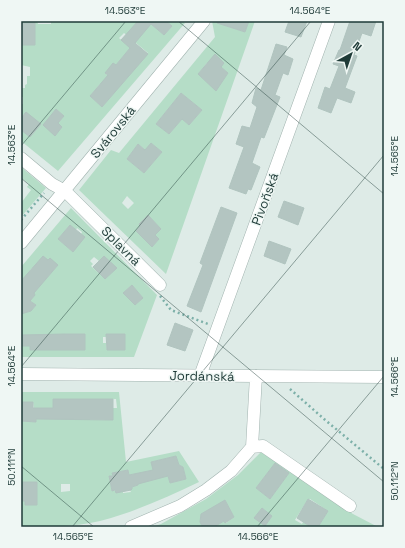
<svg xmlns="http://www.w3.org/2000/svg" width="405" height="548" font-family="'Space Grotesk',sans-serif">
	<rect width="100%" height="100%" fill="#deebe7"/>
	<path fill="#b5ddc7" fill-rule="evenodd" d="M21 21H37L38 24H51V21H138L134 26 150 23 164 35 172 26 166 21H182L185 23 58 171 21 141V130L30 137 41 124 24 114 21 117 24 120 21 123V104H23V97H21V88H25V85L27 84V76H30V67L21 65V45H35V23H21ZM124 33 148 53 120 86 105 73 116 65 132 46 126 44 119 38ZM100 84 113 94 102 107 90 96ZM56 109 64 116 58 123 62 127 55 135 51 128 45 123Z
		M212 21H227L226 26 245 32 249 21H255L166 274 79 190 111 150 119 153 215 37ZM207 63 217 72 221 67 228 73 216 90 198 74ZM181 93 202 110 189 125 182 119 169 134 156 124ZM151 143 162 152 144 173 127 159 138 144 148 152 149 146ZM127 196 134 203 128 209 122 203ZM148 215 161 229 155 235 159 239 152 247 136 231 140 226 139 224Z
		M21 167 46 188 21 217V203L31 190 27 187 29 184 23 179 21 181Z
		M71 208 157 295 134 357H21V346H30V350H46V335H21V311C28 314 31 311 36 305L30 301 35 295 21 283V267ZM70 225 76 230 77 228 82 232 73 252 58 239ZM104 256 116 268 105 279 91 266 93 264 90 261 94 257 99 261ZM48 260 58 265 45 280 40 276 28 274 31 269ZM132 285 143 298 135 305 123 293ZM65 334H85V350H65ZM107 334H125V350H107L106 343H103V337H106Z
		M21 392H119L126 462 179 451 199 482C167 497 135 512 100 521 74 527 47 527 21 527V501H25L26 505H37L21 482V421L36 422 33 402H21ZM54 399H71L53 419ZM116 399 117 408H113V420H90V400ZM176 456 179 465 183 467 186 479 170 483 168 476 151 462ZM128 470 129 475 135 474 138 485 132 487V489L130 490 131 492 123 493V491H112L109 477 113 476 112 473ZM70 484V491L61 492V484Z
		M261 452 353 514 378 527H318L328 511 310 499H308L295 520 302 524 303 522 311 527H214L224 521 226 523 234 517 225 500 200 520 202 526 208 524 210 527H152L161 524 206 499 238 475ZM275 463 289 473 270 499 256 488ZM262 508 272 516 265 526 255 518Z"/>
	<path fill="#b3c5c1" stroke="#b0c4bf" d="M138 21H166L172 26 164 35 151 24 135 43 148 54 102 107 90 96 108 75 105 73 113 63 116 65 130 48 121 40Z
		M217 21H249L245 32 217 23Z
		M289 21H307L301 37 285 32Z
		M350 21H376L371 36 362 33 354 55 357 56 345 88 355 92 351 103 337 98 331 113 318 108 325 87 330 89 339 66 333 64 339 50H340Z
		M21 23H35V45H21Z
		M276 44 287 47 284 55 293 59 288 75 283 73 275 95 280 97 264 138 261 137 252 163 260 167 251 190 248 189 246 194 229 188 244 147 236 144 242 126 250 128 257 107 252 103 256 88 261 90Z
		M215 54 224 63 221 67 228 73 216 91 198 74Z
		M181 93 202 110 189 125 182 119 169 134 156 124Z
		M56 109 64 116 58 123 62 127 55 136 43 125Z
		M26 112 41 124 30 137 21 130V118Z
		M151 143 162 152 144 173 127 159 138 144 145 150Z
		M284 201 304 208 298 225 278 217Z
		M221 207 237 213 201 312 187 306 203 265 200 263Z
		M148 215 161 229 155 235 159 239 152 247 136 231 140 226 139 224Z
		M70 225 85 237 73 252 58 239Z
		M269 241 291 249 285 264 264 256Z
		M43 256 48 260 50 258 58 265 34 293 35 295 30 301 36 305 31 311 21 314V281Z
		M104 256 117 268 105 279 93 267Z
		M132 285 143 298 135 305 123 293Z
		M175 323 193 330 185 351 167 345Z
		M65 334H85V350H30V346H21V335Z
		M106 334H125V350H107Z
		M53 399H113V420L36 419V422L21 421V402H33V408H53Z
		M176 456 179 465 183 467 186 479 170 483 168 476 138 484V485L132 487V489L131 490 116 493 115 490 112 491 109 476H113L112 473 128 470 129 475 153 470 151 462Z
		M275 463 289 473 270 499 256 488Z
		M21 482H37V505H25V501H21Z
		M308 499 328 511 318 527H311L297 518Z
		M225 500 234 517 225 523 224 521 214 527 202 526 200 522 201 514Z
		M262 508 272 516 265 526 254 518Z"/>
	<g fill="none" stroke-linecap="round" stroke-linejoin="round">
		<defs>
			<path id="minor" d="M21 158 52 184 65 191 160 285
				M21 243 204 21
				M21 374 384 377
				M200 376 329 21
				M252 447 263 446 350 506
				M131 527 180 506 206 490 231 471 252 447 256 376"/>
		</defs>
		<use href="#minor" stroke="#a1b3af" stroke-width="13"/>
		<path stroke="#7db0a9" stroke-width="2.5" stroke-dasharray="2 3" stroke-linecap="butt" d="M21 220 44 193
			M160 296 171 310 208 324
			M290 389 324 419 384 469"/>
		<use href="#minor" stroke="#fff" stroke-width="12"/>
	</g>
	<path fill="none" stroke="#1f3b38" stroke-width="1" stroke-opacity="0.45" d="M178 21 384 194M21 146 126 21M21 178 384 482M21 367 311 21M21 466 94 527M72 527 384 155M257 527 384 376"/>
	<g text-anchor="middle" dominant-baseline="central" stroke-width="3" stroke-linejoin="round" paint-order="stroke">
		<g font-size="13" fill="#1f3b38" stroke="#eff7f4">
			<text transform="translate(113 132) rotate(-51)">Svárovská</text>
			<text transform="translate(265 199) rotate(-70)">Pivoňská</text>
			<text transform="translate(121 246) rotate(45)">Splavná</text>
			<text transform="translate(202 376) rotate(1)">Jordánská</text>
		</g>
	</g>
	<rect width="405" height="548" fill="none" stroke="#eff7f4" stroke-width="44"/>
	<g transform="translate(351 54) rotate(40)" stroke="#eff7f4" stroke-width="3" paint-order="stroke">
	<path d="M0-3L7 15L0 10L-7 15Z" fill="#1f3b38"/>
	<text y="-6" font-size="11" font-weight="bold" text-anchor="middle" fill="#1f3b38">N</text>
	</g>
	<rect x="22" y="22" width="361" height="504" fill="none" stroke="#1f3b38" stroke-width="1.5"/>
	<g font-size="10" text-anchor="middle" fill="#1f3b38">
		<text x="125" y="14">14.563°E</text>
		<text x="310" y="14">14.564°E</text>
		<text transform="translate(11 145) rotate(-90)" y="4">14.563°E</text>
		<text transform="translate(394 156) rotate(-90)" y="4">14.565°E</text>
		<text transform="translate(11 366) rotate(-90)" y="4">14.564°E</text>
		<text transform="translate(394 377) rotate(-90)" y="4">14.566°E</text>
		<text transform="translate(11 467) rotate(-90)" y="4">50.111°N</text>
		<text transform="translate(394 481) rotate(-90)" y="4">50.112°N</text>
		<text x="73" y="540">14.565°E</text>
		<text x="258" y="540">14.566°E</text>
	</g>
</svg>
